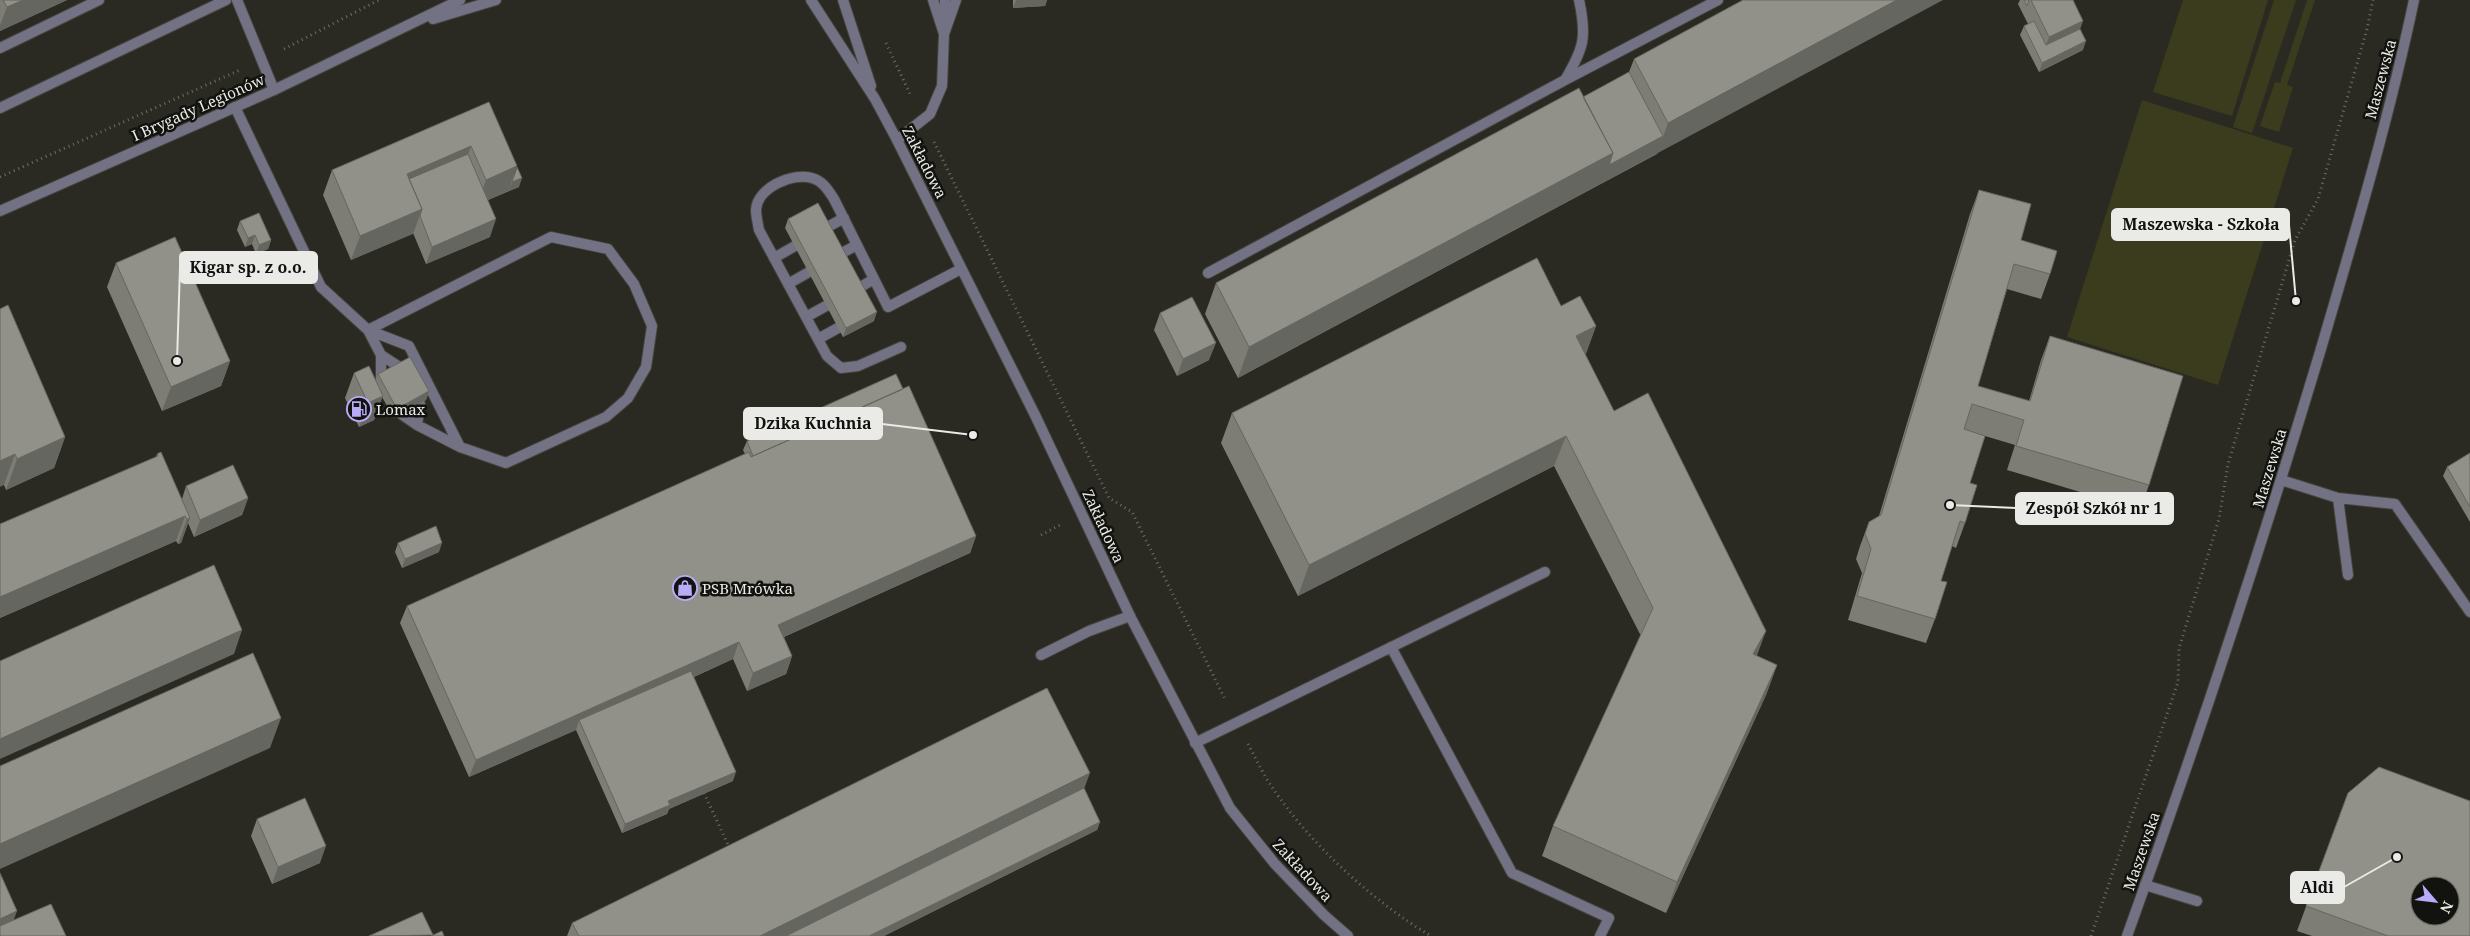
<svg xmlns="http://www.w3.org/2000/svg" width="2470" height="936" font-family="'Noto Serif',serif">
	<rect width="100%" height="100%" fill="#2a2a23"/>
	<path fill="#3b3c1d" d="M2183 0H2268L2232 116 2153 92Z
		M2274 0H2296L2252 133 2233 127Z
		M2307 0H2315L2287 85 2293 87 2279 132 2260 126 2275 82 2280 83Z
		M2142 100 2293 148 2218 385 2067 337Z"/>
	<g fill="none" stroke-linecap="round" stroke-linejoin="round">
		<defs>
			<path id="service" d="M237 0 274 90
				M933 0 944 34
				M944 23 945 0
				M0 48 99 0
				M1565 80 1718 0
				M235 107 321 287 368 330 409 346 460 447 506 463 606 417 628 398 646 367 652 326 634 284 608 249 551 237 368 330 381 355 401 368
				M0 108 226 0
				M897 140 930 114 942 86 944 34 956 0
				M824 229 844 218
				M838 255 857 245
				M774 258 795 246
				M1208 273 1565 80C1584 48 1587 37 1579 0
				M788 284 809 272
				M857 289 874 279
				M806 317 826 306
				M818 339 838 328
				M901 347 858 366 841 368 827 356 759 230C758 224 756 216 756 210 757 188 792 172 812 178 823 181 828 190 834 199L888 307 961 269
				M381 355V379
				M401 414 417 425 460 447
				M417 425 420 404
				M2281 480 2338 498 2395 504 2470 612
				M2338 498 2348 575
				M1391 647 1512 873 1609 918 1600 936
				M1041 655 1089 631 1130 616
				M1195 743 1545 572
				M2145 885 2197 901"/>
			<path id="tertiary" d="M811 0 875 99 897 140 1035 415 1130 616 1230 808 1275 864 1324 915 1348 936
				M843 0 871 86
				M433 19 496 0
				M0 211 274 90 460 0
				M2127 936C2197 743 2261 548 2320 352 2354 236 2389 119 2414 0"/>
		</defs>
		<use href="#service" stroke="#45453e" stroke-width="12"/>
		<use href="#tertiary" stroke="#45453e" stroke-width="12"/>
		<path stroke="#6e6e68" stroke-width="3" stroke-dasharray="1 4" stroke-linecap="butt" d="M886 43 910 94
			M284 49 379 0
			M934 142 1109 498 1132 512 1226 701
			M0 177 240 70
			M1041 535 1060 525
			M1248 744C1255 757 1262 772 1270 784 1308 842 1372 901 1431 936
			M704 793 730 849
			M2091 936 2178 682 2179 648 2219 519 2228 464 2295 240 2318 199 2367 29 2373 0"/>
		<use href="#service" stroke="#737184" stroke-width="10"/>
		<use href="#tertiary" stroke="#737184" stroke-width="10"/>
	</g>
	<path fill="#7d7d76" d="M0 0H67L0 31Z
		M1013 0H1047L1045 6 1013 8Z
		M1743 0 1657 154 1238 378 1205 314 1216 283 1583 97 1629 72 1634 59Z
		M2020 0H2073L2080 30 2083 50 2039 72 2020 35 2024 26 2028 24 2018 4Z
		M489 102 519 187 488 200 490 237 426 264 413 233 351 260 323 195 332 170Z
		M1979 190 2050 274 2041 299 2007 289 1978 386 2029 401 2041 360 2050 336 2149 485 2140 510 2007 470 2015 445 1985 436 1970 483 1965 523 1956 548 1952 546 1941 581 1935 619 1926 643 1848 620 1862 573 1856 559 1860 546 1869 522 1879 516 1970 214Z
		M788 219 874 321 843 337 785 228Z
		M240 221 271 240 268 249 256 254 252 244 245 247 237 230Z
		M116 263 230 361 221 386 162 411 107 287Z
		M1561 306 1596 326 1585 355 1614 411 1757 656 1777 665 1766 695 1666 913 1542 856 1553 826 1641 636 1554 466 1298 596 1221 443 1232 413Z
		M0 309 65 437 54 468 6 490 4 485Z
		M1160 313 1209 360 1177 376 1154 330Z
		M354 373 376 380 378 374 429 391 426 400 394 418 382 397 374 420 359 427 345 398Z
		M747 441 976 536 970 553 784 637 792 656 786 674 747 691 733 659 694 677 733 781 669 809 667 814 622 833 576 730 469 777 400 623 407 606 745 454 743 450Z
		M2470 453V522L2443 476 2447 467Z
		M157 454 182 499 186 486 248 498 242 515 194 537 188 523 181 543 178 544 176 541 0 618V524L156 457Z
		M398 543 439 552 402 568 395 552Z
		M1084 788 1100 822 1097 830 884 936H567L572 923Z
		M2348 793 2470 936H2312L2297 931Z
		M257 819 320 863 272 884 251 836Z"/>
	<path fill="#666660" d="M23 0H67L0 31V25L7 7Z
		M1016 0H1047L1045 6 1013 8Z
		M1897 0H1943L1238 378 1249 347 1613 153 1663 137 1668 123Z
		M2083 21 2077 38 2043 54 2049 37Z
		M2086 41 2083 50 2039 72 2042 63Z
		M471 146 462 171 410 193 407 174Z
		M517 166 508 191 477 205 486 180Z
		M522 178 519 187 508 191 512 182Z
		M422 209 413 234 351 260 360 236Z
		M496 219 490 237 426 264 432 247Z
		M255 235 252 244 245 247 248 238Z
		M271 240 268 249 256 254 259 245Z
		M877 312 874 321 843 337 846 328Z
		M1596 326 1585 357 1576 336Z
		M1216 343 1209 360 1177 376 1183 359Z
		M230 361 221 386 162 411 171 387Z
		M429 391 426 400 394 418 397 409Z
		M383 396 374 420 359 427 368 403Z
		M1566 436 1554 466 1298 596 1309 565Z
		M65 437 54 468 6 490 17 459Z
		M15 454 4 485 0 487V461Z
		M248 498 242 515 194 537 200 520Z
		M185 516 176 541 0 618V597Z
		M190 518 181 543 178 544 187 519Z
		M976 536 970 553 772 642 778 625Z
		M442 543 439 552 402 568 405 559Z
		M242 630 234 654 0 759V739Z
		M1766 631 1755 661 1753 654Z
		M739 642 733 659 582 727 579 720 576 730 469 777 476 760Z
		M792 656 786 674 747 691 753 673Z
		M1777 665 1766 695 1666 913 1677 882Z
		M281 718 270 748 0 869V844Z
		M736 772 733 781 669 809 667 814 622 833 625 824 668 801Z
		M1090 773 1081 797 801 936H760Z
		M1100 822 1097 830 884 936H869Z
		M326 846 320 863 272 884 278 867Z
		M17 911 8 936H0V919Z"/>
	<path fill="#919189" stroke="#666660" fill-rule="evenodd" d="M3 0H23L7 7Z
		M1743 0H1897L1668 123 1634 59Z
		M2024 0H2029L2027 6Z
		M2031 0H2073L2083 21 2049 37Z
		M2034 21 2046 45 2080 29 2086 41 2042 63 2024 26Z
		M1629 72 1663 136 1609 165 1613 153 1583 97Z
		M1579 88 1613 153 1249 347 1216 283Z
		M489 102 517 166 486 180 471 146 407 174 422 209 360 236 332 170Z
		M468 154 496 219 432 247 420 216 422 209 409 179Z
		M517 167 522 178 512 182Z
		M1979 190 2031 204 2021 240 2057 251 2050 274 2014 264 1978 386 2030 401 2050 336 2183 376 2149 485 2016 446 2024 420 1972 404 1964 429 1985 436 1970 483 1977 485 1965 523 1960 521 1941 581 1947 582 1935 619 1857 596 1871 549 1865 534 1869 522 1881 515Z
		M818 203 877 312 846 328 788 219Z
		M259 213 271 240 259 245 255 235 248 238 240 221Z
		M175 237 230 361 171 387 116 263Z
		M1537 258 1561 306 1580 296 1596 326 1576 336 1614 411 1648 393 1766 631 1753 654 1777 665 1677 882 1553 826 1653 608 1566 436 1309 565 1232 413Z
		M1192 297 1216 343 1183 359 1160 313Z
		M8 305 65 437 17 459 15 454 0 461V309Z
		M410 357 429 391 397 409 378 374Z
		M369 366 383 396 368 403 354 373Z
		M896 374 903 389 753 456 747 441Z
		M909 386 976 536 778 625 792 656 753 673 739 642 476 760 407 606 749 452 751 457Z
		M161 452 190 518 187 519 185 516 0 597V524L158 456 157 454Z
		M2470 453V507L2447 467Z
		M233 465 248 498 200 520 186 486Z
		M436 526 442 543 405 559 398 543Z
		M214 565 242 630 0 739V661Z
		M253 653 281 718 0 844V766Z
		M691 671 736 772 668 801 670 805 625 824 579 720Z
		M1047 688 1090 773 760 936H579L572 923Z
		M2379 767 2470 801V936H2388L2306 906 2348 793ZM2420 886H2450V916H2420Z
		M1084 788 1100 822 869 936H786Z
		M305 798 326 846 278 867 257 819Z
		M0 873 17 911 0 919Z
		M51 904 66 936H0V926Z
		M422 912 433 935 369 936Z
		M442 931 444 936H431Z"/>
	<defs>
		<symbol id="fuel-ring" viewBox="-11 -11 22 22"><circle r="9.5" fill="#12120f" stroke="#b8abf7" stroke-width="1.5"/><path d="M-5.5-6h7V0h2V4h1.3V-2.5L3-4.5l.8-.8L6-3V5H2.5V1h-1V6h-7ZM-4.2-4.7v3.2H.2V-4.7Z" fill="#b8abf7"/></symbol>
		<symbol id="shop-ring" viewBox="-11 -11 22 22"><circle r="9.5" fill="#12120f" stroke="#b8abf7" stroke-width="1.5"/><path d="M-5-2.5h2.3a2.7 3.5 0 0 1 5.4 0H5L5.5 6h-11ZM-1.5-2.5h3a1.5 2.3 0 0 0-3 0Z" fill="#b8abf7"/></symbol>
	</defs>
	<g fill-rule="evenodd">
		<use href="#fuel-ring" x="345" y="395" width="28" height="28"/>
		<use href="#shop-ring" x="671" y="574" width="28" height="28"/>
	</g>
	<g text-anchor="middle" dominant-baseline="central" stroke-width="5" stroke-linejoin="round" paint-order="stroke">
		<g font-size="15" fill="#eaeae6" stroke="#12120f">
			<text transform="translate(2380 79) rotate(-75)">Maszewska</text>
			<text transform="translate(198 107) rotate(-24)">I Brygady Legionów</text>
			<text transform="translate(925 162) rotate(63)">Zakładowa</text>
			<text transform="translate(2269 468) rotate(-73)">Maszewska</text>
			<text transform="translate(1104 526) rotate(65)">Zakładowa</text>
			<text transform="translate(2141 851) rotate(-71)">Maszewska</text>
			<text transform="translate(1303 870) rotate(47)">Zakładowa</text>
		</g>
		<g font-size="15" fill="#eaeae6" stroke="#12120f" text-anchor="start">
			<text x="376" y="409">Lomax</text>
			<text x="702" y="588">PSB Mrówka</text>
		</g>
	</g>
	<path fill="none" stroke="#eaeae6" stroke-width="2" d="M2296 301L2289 225M177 361L180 267M973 435L882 424M1950 505L2016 508M2397 857L2344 887"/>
	<g fill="#eaeae6" stroke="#12120f" stroke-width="2">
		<circle cx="2296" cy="301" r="5"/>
		<circle cx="177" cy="361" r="5"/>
		<circle cx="973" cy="435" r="5"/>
		<circle cx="1950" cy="505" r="5"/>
		<circle cx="2397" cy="857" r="5"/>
	</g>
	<g fill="#eaeae6" stroke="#eaeae6" stroke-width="2">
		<rect x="2112" y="209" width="177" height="31" rx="5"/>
		<rect x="180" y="252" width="137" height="31" rx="5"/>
		<rect x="744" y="408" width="138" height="31" rx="5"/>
		<rect x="2016" y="493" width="157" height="31" rx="5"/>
		<rect x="2291" y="872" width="53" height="31" rx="5"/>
	</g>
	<g font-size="16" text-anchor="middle" font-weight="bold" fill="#111">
		<text x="2201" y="230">Maszewska - Szkoła</text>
		<text x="248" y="273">Kigar sp. z o.o.</text>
		<text x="813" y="429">Dzika Kuchnia</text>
		<text x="2094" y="514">Zespół Szkół nr 1</text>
		<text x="2317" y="893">Aldi</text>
	</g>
	<g transform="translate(2435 901) rotate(118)"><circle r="24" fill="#12120f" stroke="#686865"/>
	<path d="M0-4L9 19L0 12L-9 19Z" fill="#b8abf7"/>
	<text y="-8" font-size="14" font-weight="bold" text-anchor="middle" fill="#eaeae6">N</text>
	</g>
</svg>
